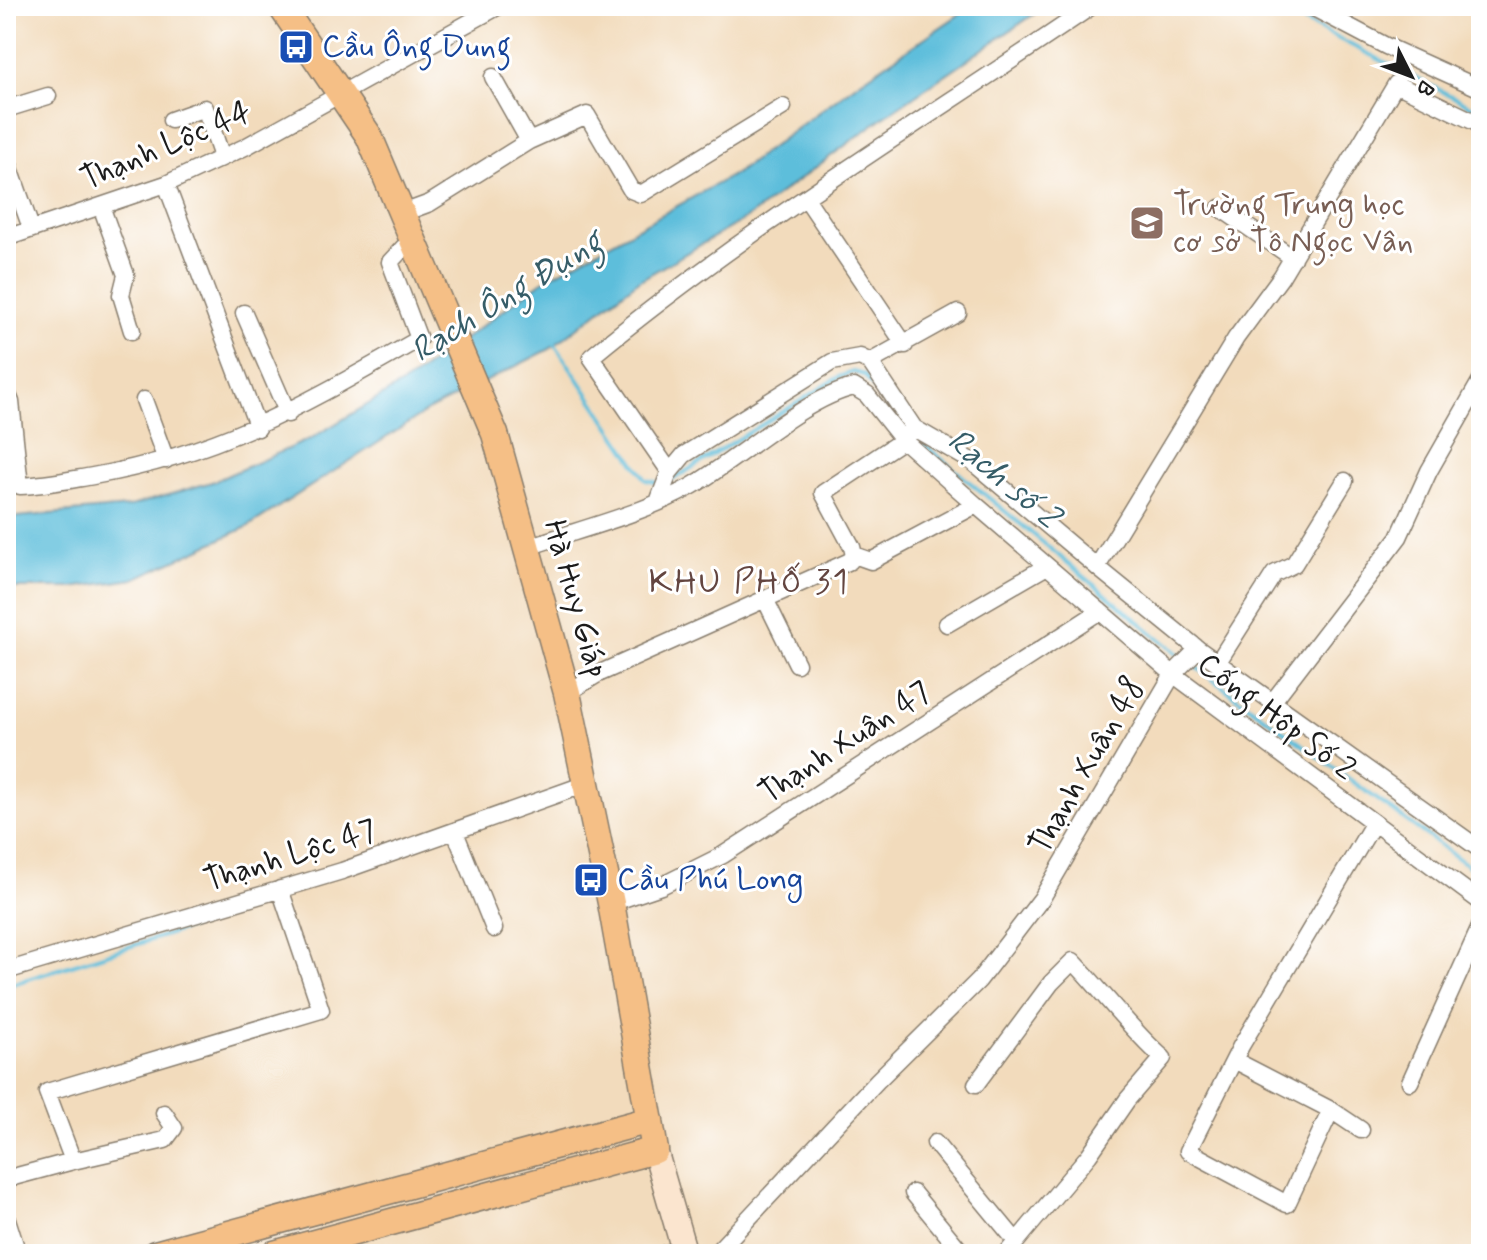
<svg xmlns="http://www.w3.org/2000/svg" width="1487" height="1260" font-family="Mynerve,sans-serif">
	<rect width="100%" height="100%" fill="#fff"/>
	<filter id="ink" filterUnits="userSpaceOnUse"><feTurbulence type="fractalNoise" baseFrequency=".0125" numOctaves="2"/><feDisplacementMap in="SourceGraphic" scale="16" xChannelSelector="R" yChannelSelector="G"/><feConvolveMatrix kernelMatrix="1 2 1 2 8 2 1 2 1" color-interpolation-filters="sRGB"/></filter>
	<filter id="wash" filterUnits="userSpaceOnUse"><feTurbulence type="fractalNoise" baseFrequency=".006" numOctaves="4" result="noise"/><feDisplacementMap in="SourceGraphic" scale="32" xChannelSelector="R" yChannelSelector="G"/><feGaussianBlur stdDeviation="1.8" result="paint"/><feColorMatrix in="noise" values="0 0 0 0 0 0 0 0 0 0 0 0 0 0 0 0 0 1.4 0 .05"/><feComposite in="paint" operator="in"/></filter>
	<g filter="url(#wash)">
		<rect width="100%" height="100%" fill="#f2dbbc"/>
		<path fill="#5dbedb" stroke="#3c6d7c" stroke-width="2" d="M972 6H1046L885 116 750 216 635 283 550 349 429 410 247 527 134 579 71 588H6V518L128 507 215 481 310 439 410 379 541 282 738 172 859 82Z"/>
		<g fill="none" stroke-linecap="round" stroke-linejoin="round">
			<path stroke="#5dbedb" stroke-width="4" d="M1274 6 1481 111
				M554 343 646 480 659 483
				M915 437 1183 658
				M672 480 839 377 853 372 864 375 905 429
				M1190 663 1481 875
				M6 986 232 914"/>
		</g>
	</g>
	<g filter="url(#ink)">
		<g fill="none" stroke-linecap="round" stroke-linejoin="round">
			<defs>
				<path id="street" d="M1310 6 1386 46 1481 89
					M6 109 48 96
					M171 120 205 108 222 157
					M1481 125 1396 84 1281 277 1236 338 1097 567 1198 649 1481 850
					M529 141 587 115 631 190 641 194 783 107
					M6 157 31 228
					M166 184 258 428
					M806 198 905 345
					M101 206 126 275 121 295 132 331
					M1220 208 1293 258
					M403 213 430 203 529 141 493 77
					M6 238 166 184 245 147 499 6
					M244 313 288 414
					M870 362 914 428 971 461 1097 567
					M870 362 958 313
					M6 390 11 402 20 486C45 485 69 480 93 476 224 453 306 403 419 339L390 262 404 247 416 246
					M144 400 166 460
					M670 472 591 357C748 227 924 121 1092 6
					M658 502 669 473 684 455 832 362 860 357 870 362
					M525 548C580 529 641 515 692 486 740 458 803 399 854 387L867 395 903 440 976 505
					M854 555 871 561 976 505 1173 674 1481 902
					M766 601 797 664
					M947 624 1047 566
					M1218 662 1274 574 1294 564 1345 481
					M567 693 598 674 850 561 854 555 852 547 823 493 903 440 914 428
					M1274 700 1399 537 1429 471 1481 380
					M455 832 494 929
					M611 903 661 886 723 855 1100 611
					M6 971 342 871 586 784
					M1234 1060 1331 1110 1361 1130
					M1410 1082 1481 925
					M976 1084 1051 983 1073 961C1104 993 1130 1029 1163 1058L1127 1100 1089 1155 1006 1254
					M1331 1110 1287 1204 1188 1151 1241 1046 1373 824
					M164 1113 174 1128 165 1140 73 1161 47 1092 321 1010 280 889
					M935 1143 1016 1241
					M6 1179 73 1161
					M913 1193 963 1254
					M6 1216 18 1254
					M664 1254 684 1249
					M715 1254 877 1081 979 980 1042 898 1173 674 1198 649"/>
				<path id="secondary" d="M655 1150 685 1254"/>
				<path id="primary" d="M155 1254 650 1120
					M274 1254 655 1150 611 903 567 693 495 434 369 136 281 6"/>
			</defs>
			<use href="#street" stroke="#877c6c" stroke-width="19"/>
			<use href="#secondary" stroke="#877c6c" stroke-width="27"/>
			<use href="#primary" stroke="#877c6c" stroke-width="29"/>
			<use href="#street" stroke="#fff" stroke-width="16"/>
			<use href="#secondary" stroke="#fbe5cf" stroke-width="24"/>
			<use href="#primary" stroke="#f5bf86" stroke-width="26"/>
		</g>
	</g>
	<defs>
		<symbol id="bus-square" viewBox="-11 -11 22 22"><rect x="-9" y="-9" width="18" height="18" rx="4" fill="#1a4fb4" stroke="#fff"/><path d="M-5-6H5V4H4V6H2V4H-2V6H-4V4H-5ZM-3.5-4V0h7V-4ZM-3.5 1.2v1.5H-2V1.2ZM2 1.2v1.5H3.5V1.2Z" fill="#fff"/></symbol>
		<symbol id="school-square" viewBox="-11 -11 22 22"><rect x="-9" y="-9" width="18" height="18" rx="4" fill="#8d6e63" stroke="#fff"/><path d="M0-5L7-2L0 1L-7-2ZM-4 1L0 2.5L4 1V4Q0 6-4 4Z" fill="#fff"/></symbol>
	</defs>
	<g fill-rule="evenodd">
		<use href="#bus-square" x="276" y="27" width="40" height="40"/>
		<use href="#school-square" x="1127" y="203" width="40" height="40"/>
		<use href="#bus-square" x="571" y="860" width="40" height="40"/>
	</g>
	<g text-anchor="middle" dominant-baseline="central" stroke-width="6" stroke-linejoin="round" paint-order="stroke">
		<g font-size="32" fill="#164399" stroke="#fff" text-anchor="start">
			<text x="322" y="47">Cầu Ông Dung</text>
			<text x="617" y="880">Cầu Phú Long</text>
		</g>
		<g font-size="32" fill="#1c1c1c" stroke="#fff">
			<text transform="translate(166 146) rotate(-23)">Thạnh Lộc 44</text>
			<text transform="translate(575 599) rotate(74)">Hà Huy Giáp</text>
			<text transform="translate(1276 717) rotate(37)">Cống Hộp Số 2</text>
			<text transform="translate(845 743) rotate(-33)">Thạnh Xuân 47</text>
			<text transform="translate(1087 766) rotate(-60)">Thạnh Xuân 48</text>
			<text transform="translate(290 856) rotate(-17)">Thạnh Lộc 47</text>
		</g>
		<g font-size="32" fill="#785e54" stroke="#fff" text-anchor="start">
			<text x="1173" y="205">Trường Trung học<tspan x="1173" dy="37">cơ sở Tô Ngọc Vân</tspan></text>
		</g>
		<g font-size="34" font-style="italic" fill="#365d68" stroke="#fff">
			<text transform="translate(507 297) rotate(-32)">Rạch Ông Đụng</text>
			<text transform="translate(1003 479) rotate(40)">Rạch số 2</text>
		</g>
		<g font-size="34" letter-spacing="2" fill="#634540" stroke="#fff">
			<text x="749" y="582">KHU PHỐ 31</text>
		</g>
	</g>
	<rect width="1487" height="1260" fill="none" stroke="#fff" stroke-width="32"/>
	<g transform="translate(1411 76) rotate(132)" stroke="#ffffff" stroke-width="6" paint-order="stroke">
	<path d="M0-6L14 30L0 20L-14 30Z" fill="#1c1c1c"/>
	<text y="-12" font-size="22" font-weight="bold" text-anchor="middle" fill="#1c1c1c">B</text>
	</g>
</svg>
